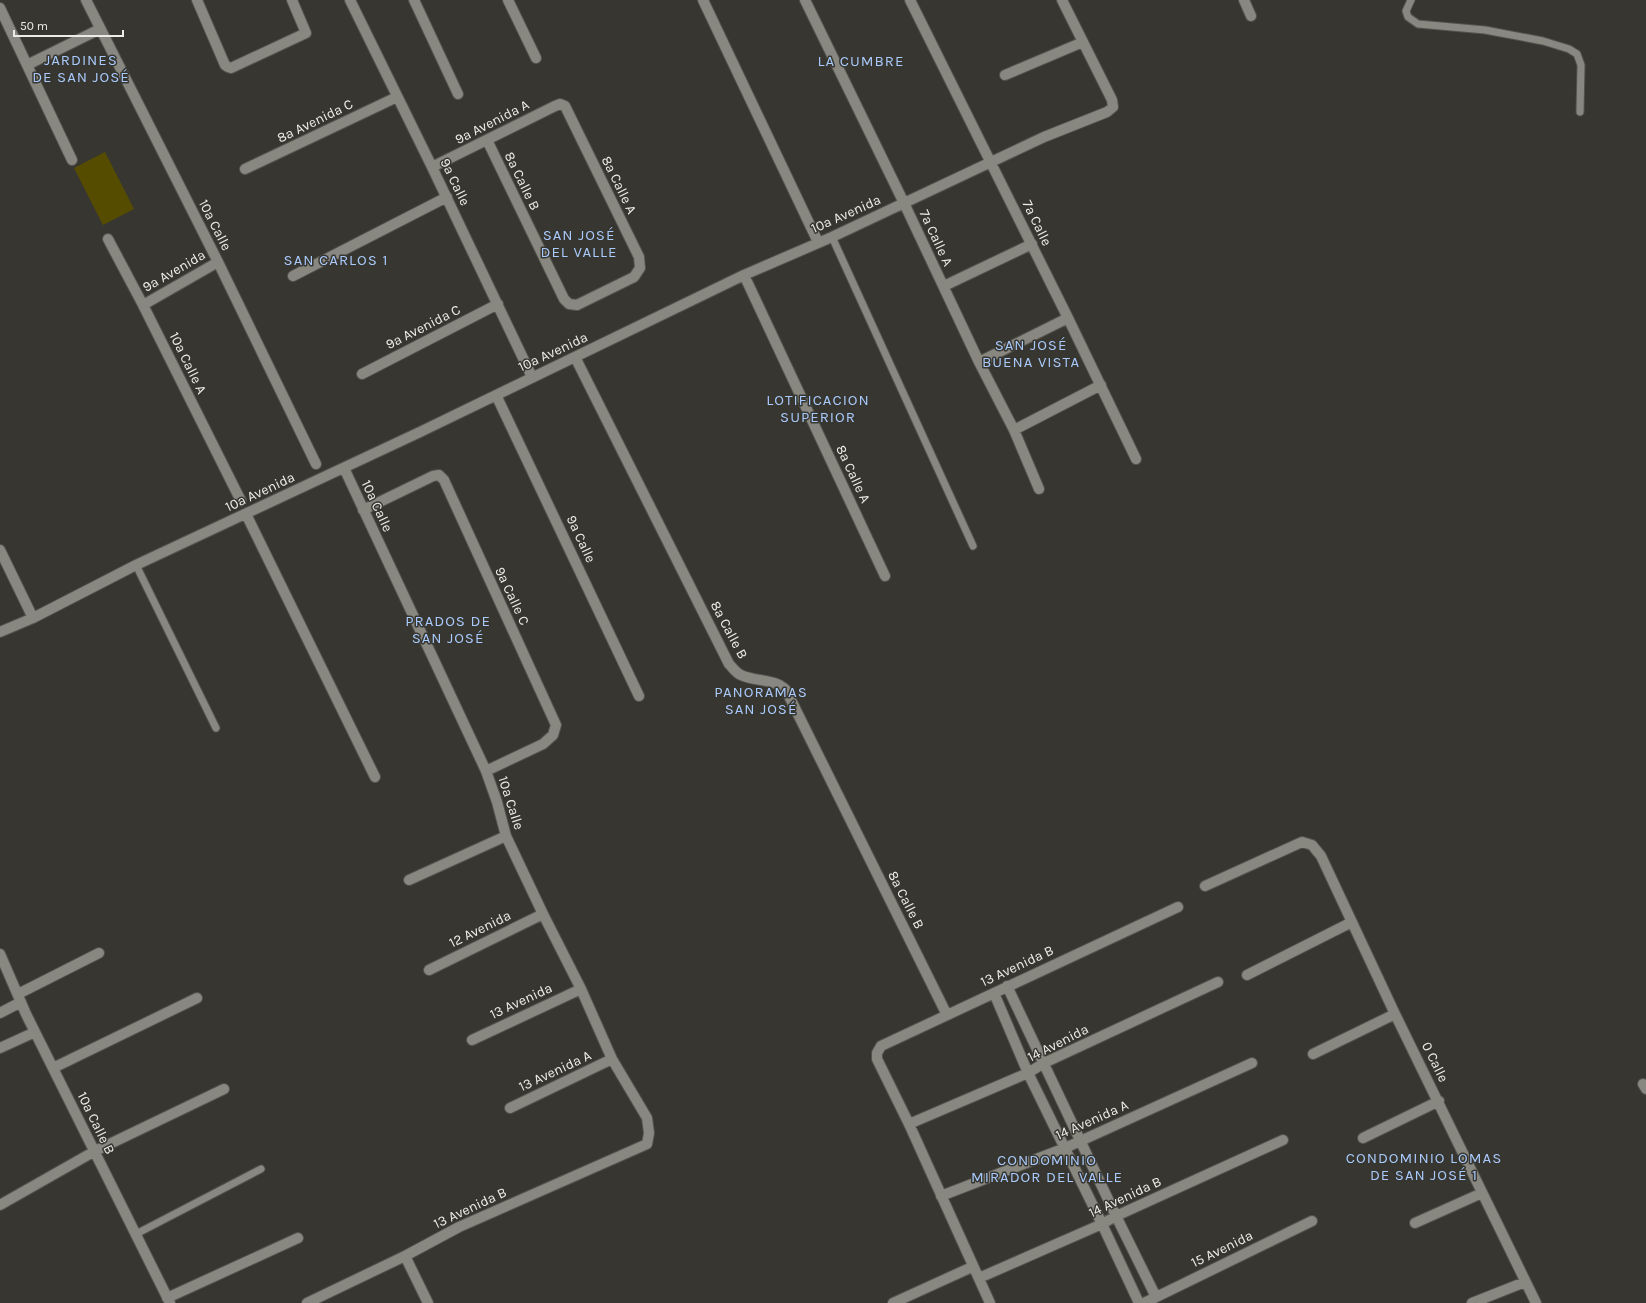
<svg xmlns="http://www.w3.org/2000/svg" width="1646" height="1303" font-family="Karla,sans-serif">
	<rect width="100%" height="100%" fill="#373630"/>
	<path fill="#564c00" d="M105 152 134 209 103 225 74 168Z"/>
	<g fill="none" stroke-linecap="round" stroke-linejoin="round">
		<defs>
			<path id="lane" d="M1411 0 1406 11 1408 17 1418 24 1485 30 1543 41 1569 49 1577 54 1581 65 1580 112
				M832 237 973 546
				M136 565 216 728
				M136 1234 261 1169"/>
			<path id="street" d="M86 0 218 262 316 464
				M197 0 225 65 228 67 231 68 306 33 292 0
				M350 0 432 167 532 377
				M414 0 458 94
				M508 0 536 58
				M703 0 818 242
				M805 0 904 203 979 362 1014 430 1039 489
				M910 0 1068 318 1136 459
				M1244 0 1251 16
				M0 8 72 160
				M27 65 100 29
				M1005 75 1083 42
				M432 167 555 106 560 104 565 106 639 257 640 268 634 277 577 305 569 304 564 299 487 140
				M245 169 397 97
				M108 239 143 305 241 501
				M744 275 885 576
				M293 276 447 197
				M944 286 1032 244
				M143 305 218 262
				M575 357 729 664C733 668 736 673 741 675 755 682 774 678 786 690L947 1015
				M979 362 1068 318
				M362 374 498 304
				M496 395 639 696
				M1014 430 1101 385
				M363 510 433 476 439 475 444 480 556 725 553 735 543 744 486 771
				M246 514 375 777
				M0 550 33 618
				M0 632 33 618 136 565 420 432 744 275 832 237 1044 137 1107 112 1113 107 1112 100 1062 0
				M409 880 506 836
				M1205 886 1302 842 1312 845 1321 856 1395 1014 1536 1303
				M0 954 26 1014 170 1303
				M429 970 543 914
				M1247 975 1352 922
				M1007 986 1116 1216 1156 1297
				M994 993 1028 1073 1102 1224 1139 1303
				M18 994 99 953
				M0 1013 21 1002
				M472 1040 581 989
				M0 1048 35 1032
				M1313 1054 1395 1014
				M53 1068 197 998
				M1643 1084 1646 1089
				M510 1108 612 1059
				M909 1124 1028 1073 1044 1063 1218 982
				M1363 1138 1439 1101
				M941 1196 1065 1148 1252 1063
				M0 1205 95 1151 224 1089
				M1415 1223 1482 1193
				M405 1256 428 1303
				M979 1278 1102 1224 1116 1216 1283 1140
				M167 1298 298 1238
				M307 1303 405 1256 459 1227 647 1144 649 1133 647 1118 612 1059 581 989 543 914 506 836 497 802 486 771 344 468
				M893 1303 972 1267
				M990 1303 909 1124 877 1059V1053L881 1046 1178 907
				M1144 1303 1312 1221
				M1472 1303 1525 1282"/>
		</defs>
		<use href="#lane" stroke="#54544e" stroke-width="9"/>
		<use href="#street" stroke="#54544e" stroke-width="12"/>
		<use href="#lane" stroke="#888780" stroke-width="7"/>
		<use href="#street" stroke="#888780" stroke-width="10"/>
	</g>
	<g text-anchor="middle" dominant-baseline="central" stroke-width="3" stroke-linejoin="round" paint-order="stroke">
		<g font-size="14" fill="#edece9" stroke="#373630">
			<text transform="translate(315 121) rotate(-26)">8a Avenida C</text>
			<text transform="translate(492 122) rotate(-27)">9a Avenida A</text>
			<text transform="translate(522 181) rotate(64)">8a Calle B</text>
			<text transform="translate(455 182) rotate(64)">9a Calle</text>
			<text transform="translate(619 185) rotate(64)">8a Calle A</text>
			<text transform="translate(846 214) rotate(-24)">10a Avenida</text>
			<text transform="translate(1037 223) rotate(64)">7a Calle</text>
			<text transform="translate(215 225) rotate(63)">10a Calle</text>
			<text transform="translate(936 238) rotate(65)">7a Calle A</text>
			<text transform="translate(174 271) rotate(-30)">9a Avenida</text>
			<text transform="translate(423 327) rotate(-27)">9a Avenida C</text>
			<text transform="translate(553 352) rotate(-25)">10a Avenida</text>
			<text transform="translate(188 363) rotate(64)">10a Calle A</text>
			<text transform="translate(853 474) rotate(65)">8a Calle A</text>
			<text transform="translate(260 492) rotate(-25)">10a Avenida</text>
			<text transform="translate(377 506) rotate(65)">10a Calle</text>
			<text transform="translate(581 539) rotate(65)">9a Calle</text>
			<text transform="translate(512 596) rotate(65)">9a Calle C</text>
			<text transform="translate(729 630) rotate(62)">8a Calle B</text>
			<text transform="translate(511 803) rotate(72)">10a Calle</text>
			<text transform="translate(906 900) rotate(63)">8a Calle B</text>
			<text transform="translate(480 929) rotate(-26)">12 Avenida</text>
			<text transform="translate(1017 966) rotate(-25)">13 Avenida B</text>
			<text transform="translate(521 1001) rotate(-25)">13 Avenida</text>
			<text transform="translate(1058 1043) rotate(-27)">14 Avenida</text>
			<text transform="translate(1435 1062) rotate(64)">0 Calle</text>
			<text transform="translate(555 1071) rotate(-25)">13 Avenida A</text>
			<text transform="translate(1092 1120) rotate(-24)">14 Avenida A</text>
			<text transform="translate(96 1123) rotate(64)">10a Calle B</text>
			<text transform="translate(1125 1197) rotate(-25)">14 Avenida B</text>
			<text transform="translate(470 1208) rotate(-25)">13 Avenida B</text>
			<text transform="translate(1222 1249) rotate(-26)">15 Avenida</text>
		</g>
		<g font-size="15" letter-spacing="1" fill="#a9cafc" stroke="#373630">
			<text x="81" y="60">JARDINES<tspan x="81" dy="17">DE SAN JOSÉ</tspan></text>
			<text x="861" y="61">LA CUMBRE</text>
			<text x="579" y="235">SAN JOSÉ<tspan x="579" dy="17">DEL VALLE</tspan></text>
			<text x="336" y="260">SAN CARLOS 1</text>
			<text x="1031" y="345">SAN JOSÉ<tspan x="1031" dy="17">BUENA VISTA</tspan></text>
			<text x="818" y="400">LOTIFICACION<tspan x="818" dy="17">SUPERIOR</tspan></text>
			<text x="448" y="621">PRADOS DE<tspan x="448" dy="17">SAN JOSÉ</tspan></text>
			<text x="761" y="692">PANORAMAS<tspan x="761" dy="17">SAN JOSÉ</tspan></text>
			<text x="1424" y="1158">CONDOMINIO LOMAS<tspan x="1424" dy="17">DE SAN JOSÉ 1</tspan></text>
			<text x="1047" y="1160">CONDOMINIO<tspan x="1047" dy="17">MIRADOR DEL VALLE</tspan></text>
		</g>
	</g>
	<path d="M14 30v6h109v-6" fill="none" stroke="#edece9" stroke-width="2"/>
	<text x="20" y="30" font-size="12" fill="#edece9" stroke="#373630" stroke-width="3" paint-order="stroke">50 m</text>
</svg>
